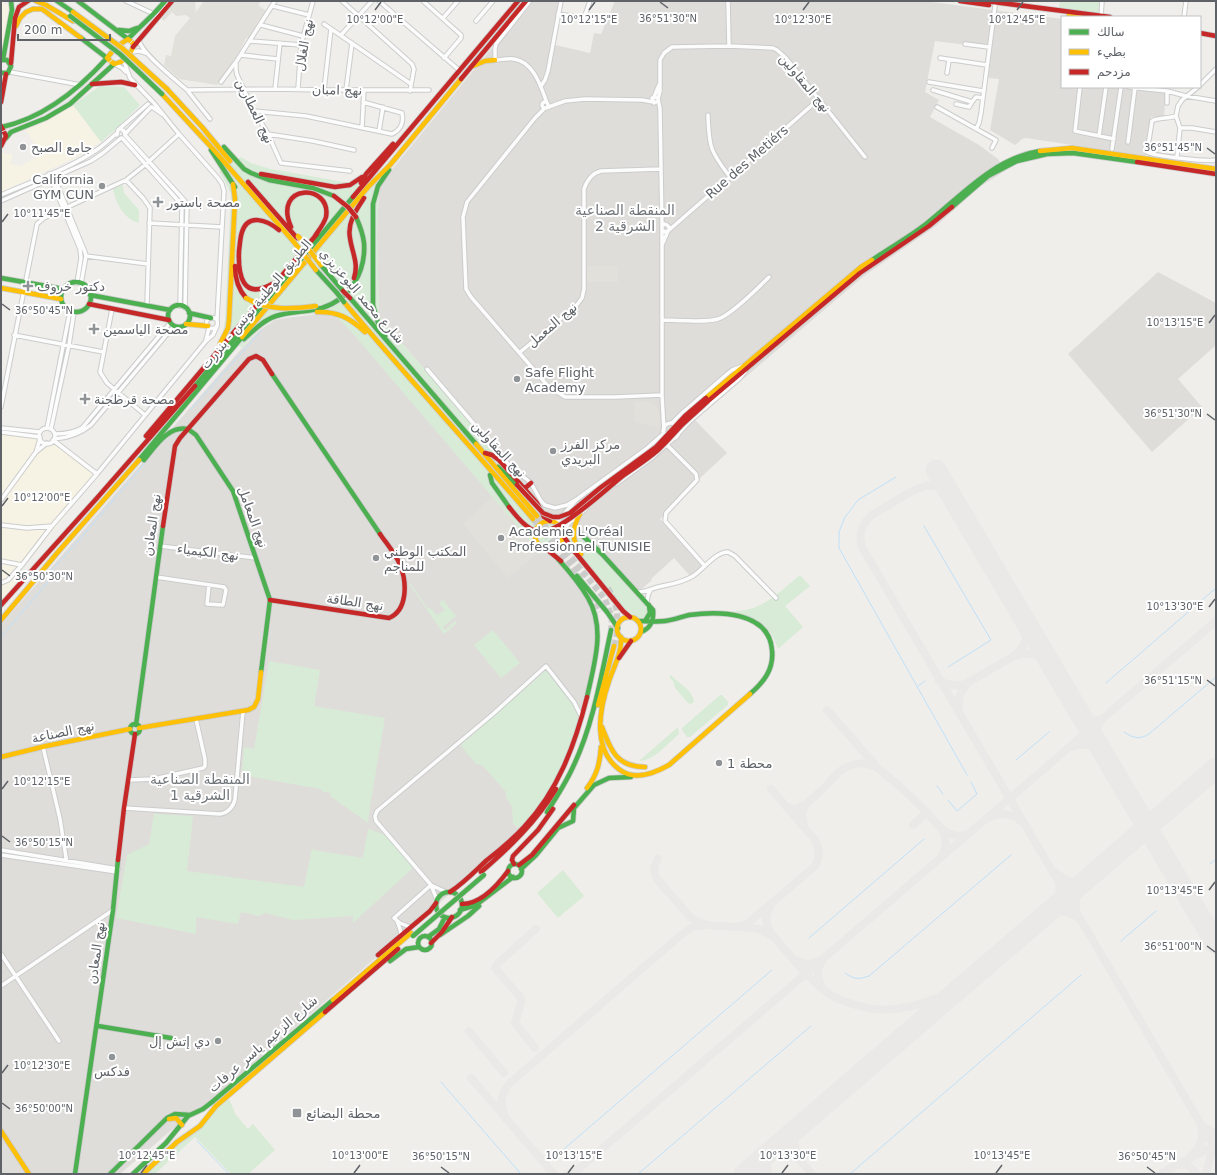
<svg xmlns="http://www.w3.org/2000/svg" width="1217" height="1175" font-family="'DejaVu Sans','Noto Sans Arabic',sans-serif">
	<rect width="100%" height="100%" fill="#efeeea"/>
	<path fill="#f7f3e4" d="M1 1H3L4 4 11 6 1 57Z
		M73 105 101 142 74 158 1 192V152L13 155 10 164 21 166 40 155 25 128 50 117Z
		M1 434 39 438 42 444 49 445 55 443 97 476 15 578 20 582 1 602Z"/>
	<path fill="#dfddda" d="M534 1H559L551 44 590 53 594 33 601 34 615 1H924L1062 19V87H1166L1164 118 1151 117 1145 156 1026 138 1022 139 1015 145 990 130 999 79 988 78 992 48 935 41 925 92 939 100 930 117 979 145 998 159 1005 171 981 186 936 226 864 276 695 420 727 453 684 493 660 519 702 566 690 576 674 558 651 579 652 580 636 594 594 549 561 527 550 517 528 488 379 317 377 233 379 188 389 173 491 49 498 45Z
		M1158 272 1216 303V345L1178 379 1202 407 1152 452 1068 354Z
		M322 314H334L384 356 576 577 600 625 576 745 510 842 205 1105 174 1128 120 1174H1V625L242 348 260 330 275 320 293 317Z"/>
	<path fill="#e2e0da" d="M175 1H197L195 3 196 10 194 14 204 1H261L258 5 266 11 261 20H259L249 38H246L240 51 217 85 179 79 164 65 166 55 171 56 175 36 190 18 186 15 176 16 172 12 164 21 161 18Z
		M586 266H618V282H587Z
		M643 401 651 402 656 406 659 413 660 428 635 422 634 402Z
		M492 497 539 552 508 578 463 524Z"/>
	<path fill="#d8ebd6" d="M1060 1H1101L1099 13 1059 8Z
		M100 86 124 87 140 105 118 127 101 142 73 105Z
		M241 157 251 163 271 169 349 183 356 179 365 171 382 184 379 188 377 233 379 317 528 488 550 517 561 527 594 549 647 605 649 613 646 618 641 619 625 609 562 537 541 554 355 336 334 314C318 314 289 314 275 320 262 325 251 338 242 348L223 332 225 320 231 194 222 176 219 172Z
		M123 185 124 193 139 210V223C124 219 116 204 113 189Z
		M800 575 810 586 785 606 803 627 778 649C776 645 775 641 773 637 765 622 748 617 734 611 763 611 779 592 800 575Z
		M410 583 428 609 430 608 437 615 445 610 439 603 443 600 456 616 443 627 445 630 455 621 457 623 444 634 409 584Z
		M493 630 520 663 501 678 474 645Z
		M269 661 320 670 314 706 385 718 370 806 368 823 330 796 331 793 323 792 321 789 242 775 244 747 254 749Z
		M546 670 572 702 582 726 555 787 522 827H517L513 824 512 807 506 797V792L482 765 476 764 462 747 461 743Z
		M671 675C678 683 693 690 694 702L691 704 688 703 675 688 673 681 669 677Z
		M720 695H722L728 702V705L690 737H687L682 730V728Z
		M678 727 679 734C667 744 655 760 639 761Z
		M154 814 193 816 187 871 304 887 312 848 314 850 363 858 368 829 386 835 414 867 353 923V916L293 920 265 913 259 916 241 912 238 924 196 917V934L116 918 127 855 149 844Z
		M563 870 584 896 558 918 537 893Z
		M229 1099 236 1115 248 1129 253 1124 275 1150 248 1174H231L195 1137 155 1174H146L209 1115Z"/>
	<g fill="none" stroke-linecap="round" stroke-linejoin="round">
		<path stroke="#bfe0f9" stroke-width="1" d="M191 409 262 330
			M896 477 858 500 845 517 839 532V548L967 775
			M924 526 991 640 948 667
			M1 637 52 577 51 571 80 539 145 463
			M1106 683 1216 588
			M918 686 925 681
			M1124 732C1133 738 1139 740 1149 734L1216 677
			M1016 760 1049 732
			M937 786 943 794
			M948 800 957 811 977 794 971 782
			M1210 864 1216 859
			M809 938 924 839
			M1121 941 1156 911
			M845 973C854 979 858 980 869 976L1011 855
			M441 1082 521 1174
			M197 1141 229 1174
			M564 1149 772 970
			M638 1174 811 1026
			M850 1174 1081 975"/>
		<path stroke="#eae9e7" stroke-width="8" d="M953 498C937 477 920 486 902 497 892 503 882 509 872 515 862 524 858 533 862 547L1216 1150
			M1027 623C1029 637 1025 646 1014 656 1029 651 1040 653 1051 664
			M939 681C948 685 958 688 967 683L960 695 958 711
			M967 683 1014 656
			M827 710 876 766
			M1080 713C1087 718 1093 722 1102 719L1096 729 1097 742
			M1071 747C1082 742 1092 745 1102 751
			M806 804C813 798 820 792 827 785 833 779 837 771 847 767 855 763 865 762 873 766 880 769 885 774 891 779 909 794 925 810 941 828
			M787 807 796 809 806 804 802 813 804 826
			M990 817C1001 812 1013 814 1022 822
			M913 825 927 812
			M942 856C947 846 947 837 941 828 949 835 957 838 967 834
			M658 859 654 868 656 878 691 918 698 922 708 925 737 927 747 924 815 866C820 857 820 849 815 840L771 789
			M1055 872C1066 881 1073 885 1087 879
			M770 907C764 917 766 927 773 936 790 955 807 978 828 993 838 1000 848 1003 859 1006 895 1016 927 1003 959 989
			M1049 912C1056 904 1061 896 1059 885
			M1045 915C1057 910 1067 910 1079 918 1073 905 1075 896 1081 884
			M742 927 759 929 772 936
			M796 960C805 966 815 964 824 958 817 967 816 975 821 985
			M469 1031 504 1073
			M535 1048 515 1023 521 1003V998L495 968 498 963 536 929
			M471 1078 554 1174
			M506 1119C500 1106 500 1093 510 1083L682 934 693 927 705 925
			M1204 1127 1216 1134
			M1188 1159C1198 1151 1205 1141 1201 1128
			M801 1161 812 1174
			M1178 1165C1187 1164 1191 1167 1197 1174
			M575 1172 1216 621
			M567 1174 575 1172 574 1174
			M742 1174 749 1169
			M768 1174 767 1168 768 1153C781 1150 791 1153 801 1161 793 1149 792 1135 803 1123
			M1160 1174 1213 1146
			M1206 1174 1213 1146 1215 1145"/>
		<path stroke="#eae9e7" stroke-width="21" d="M936 470 1216 944
			M744 1174 1216 768"/>
		<path stroke="#cbcbca" stroke-width="6" stroke-dasharray="6 3" stroke-linecap="butt" d="M537 516 605 599 612 617 611 630
			M533 519 581 579
			M608 588C619 607 620 626 614 646
			M592 595 599 612"/>
		<defs>
			<path id="street" d="M126 1 154 14
				M275 1 236 62V70L237 75 254 111 268 134 280 161 281 163 350 171
				M342 1 412 64 414 69 410 91
				M379 1 459 70
				M423 1 461 35V38L444 58
				M530 1 496 44 495 49V60C501 60 508 58 514 59 534 62 541 87 547 103
				M728 1 729 46
				M273 6 309 15
				M558 14 584 18 590 1
				M1101 17 1102 1
				M1184 17 1186 1
				M443 18 458 1
				M476 21 493 1
				M324 24 411 84
				M261 25 303 36
				M341 35 372 1
				M139 40C141 53 176 80 187 90L275 89 324 90H429
				M250 41 301 45
				M965 44 989 47
				M131 52 139 51 146 53
				M241 55 278 59
				M940 58 987 65
				M124 61 130 78 152 101
				M115 64 122 68 126 72
				M10 72 81 85
				M947 73 949 60
				M221 82 235 63
				M929 82 983 91
				M1200 85 1216 69
				M541 86 545 80 548 71 561 1
				M1080 87 1075 131 1114 139
				M1129 87 1167 91 1186 96 1216 101
				M275 89 280 43
				M298 89 301 45 313 1
				M187 90 210 119
				M324 90 331 29
				M346 90 352 43
				M933 90 972 102 976 97 983 98
				M654 97 659 85
				M658 99 660 91V60L664 53 672 47 729 46 773 48 777 50 786 58 865 157
				M658 101 654 103 652 98 655 97 658 98 660 109 662 226
				M542 105a3 3 0 1 1 6 0a3 3 0 1 1-6 0Z
				M154 103 179 134 218 178 222 184 224 191 217 320
				M1167 103V91
				M956 104 969 107 972 102
				M152 107 162 114
				M937 107 996 140 992 148
				M545 108 535 118 467 202 463 217 466 289 471 297 548 386 565 397H615L662 395
				M546 108 565 101 585 99 642 100 653 102
				M254 111 306 116 392 134C401 130 404 122 402 113L363 102
				M708 115C709 147 710 151 730 177
				M1176 116C1168 119 1159 117 1152 121L1147 152C1154 156 1208 162 1216 160
				M362 128 364 90
				M1180 128H1192L1216 132
				M121 129 124 131 125 135
				M976 129 979 123 981 113 995 6
				M379 131 383 107
				M125 134 151 107
				M268 134 313 141 354 150
				M117 135 118 130 148 104
				M125 135 184 200 187 205 185 308
				M1099 136 1106 87
				M122 138 182 205 180 306
				M1128 142 1135 87
				M1112 149 1121 87
				M1177 157 1180 128 1176 116 1178 106 1182 100 1198 87
				M49 174 80 249 81 258 77 283
				M54 177 85 252 86 256 81 284
				M126 180 143 198 150 208 147 305
				M1 195C33 181 69 169 98 149 105 144 111 138 117 133
				M1 201 91 161 103 153 121 138
				M149 223 222 227
				M662 229V395L664 430
				M669 230V227L667 225 664 224 662 226V230L665 232 668 231 819 99
				M662 245 668 231
				M86 256 148 264
				M112 309 100 372 107 383 145 415
				M206.5 323a5.5 5.5 0 1 1 11 0a5.5 5.5 0 1 1-11 0Z
				M662 320C676 320 706 323 718 319 731 315 759 287 769 277
				M14 335 103 352
				M206 340 209 328
				M519 353 576 306 582 298 584 289V189C587 180 592 173 601 171L660 169
				M427 369 509 465 531 483 541 501 545 505 555 508 567 505 577 499
				M1 407 37 224 44 218 126 180 146 164 179 134
				M672 423 682 413 727 374 732 370 743 366
				M663 431a8 8 0 1 1 16 0a8 8 0 1 1-16 0Z
				M1 428 40 432
				M47 428 70 311
				M39 436a8 8 0 1 1 16 0a8 8 0 1 1-16 0Z
				M51 429 69 345 74 312
				M1 432 40 437
				M55 434C65 434 73 433 82 428L170 323
				M678 434 689 422 739 379 745 372
				M54 439C69 438 80 434 91 425L174 326
				M53 440 97 474
				M667 445 696 474 697 480 666 513 665 521 705 566
				M36 452 47 443
				M616 484 653 457 674 438
				M1 500 36 452 40 439
				M556 523 577 499 646 449 664 433
				M1 525 27 528 52 526
				M563 534 568 524 586 509
				M160 546 256 558
				M1 561 22 565
				M156 577 224 587 226 590 223 605 207 604 209 585
				M1 583 8 580 22 565 52 526 97 474 206 341 213 335 217 326
				M638 592C646 592 651 589 658 587 671 584 682 583 693 576 704 569 715 552 728 552L735 556 776 598
				M647 602 648 595 650 591
				M43 747 60 819 67 864
				M128 780 154 779 203 768 205 766V759L196 719
				M124 808 220 814C228 813 234 806 235 799L243 711
				M1 850 118 869
				M1 855 117 872
				M433 886 446 892
				M437 900 431 885 376 821 375 816 377 811 493 714 546 666 574 702 581 716
				M397 921 400 929 401 935
				M410 927 400 923 394 918 431 885
				M1 954 59 1041
				M1 986 113 910"/>
			<path id="fast" d="M57 1 73 12
				M78 1 128 39C140 26 154 15 165 1
				M119 30 129 31 137 28
				M3 59 12 10 11 1
				M1 60H7L11 66 8 73H1
				M2 127C44 118 79 89 107 58L81 38
				M6 138 11 132 46 118 70 104 114 64
				M224 147 244 169 251 173 269 180 313 188 334 196
				M211 150 235 187
				M952 207 988 176 1017 161 1047 154 1073 153 1137 162
				M872 260C890 248 909 237 926 224 961 196 994 158 1040 151
				M321 265 343 291
				M316 270 337 293
				M1 278 63 289
				M61 297a15 15 0 1 1 30 0a15 15 0 1 1-30 0Z
				M90 295 170 310
				M350 298 476 444
				M168 316a11 11 0 1 1 22 0a11 11 0 1 1-22 0Z
				M189 313 211 318
				M385 336 378 323 373 305V204L378 186 389 170
				M244 339C254 330 264 320 276 316 291 311 307 312 322 308 350 299 366 272 364 243 363 234 360 226 356 217
				M272 374 380 534
				M195 386 353 197
				M188 429 196 435 233 491 270 600 261 672
				M139 460 242 337
				M144 460C155 447 168 425 188 429
				M498 467 517 485
				M490 475 492 483 509 507
				M582 535 602 554 653 610C654 621 651 628 641 632
				M558 559C569 571 580 584 588 598 606 629 594 664 587 697
				M577 576 607 612 618 628
				M638 621C647 621 657 622 665 621 674 620 681 617 689 615 718 611 769 611 772 650 774 669 764 682 750 694
				M645 621 650 613 649 605
				M130 729a5 5 0 1 1 10 0a5 5 0 1 1-10 0Z
				M136 725 163 526
				M547 812C556 798 565 784 572 769 593 726 601 677 611 630
				M508 871a7 7 0 1 1 14 0a7 7 0 1 1-14 0Z
				M521 869 536 855 558 828 573 821 574 808 594 785 609 778 631 777
				M436 905a13 13 0 1 1 26 0a13 13 0 1 1-26 0Z
				M460 910 476 905 513 877
				M440 935 468 916 479 906
				M418 943a7 7 0 1 1 14 0a7 7 0 1 1-14 0Z
				M428 937 439 929 445 917
				M390 961 406 949 419 947
				M98 1026 171 1038
				M75 1174 113 910 118 860
				M110 1174 167 1118 175 1114 190 1115
				M133 1174 166 1143 188 1116 203 1109 212 1102 333 1000"/>
			<path id="slow" d="M36 1 46 5 73 21
				M1069 15 1081 17
				M16 26 20 18 26 12 33 9H42L81 38
				M128 39 134 44C131 55 125 62 114 64L107 58 116 47Z
				M473 66 485 61 495 60
				M167 89 202 127 230 161
				M162 94 212 148 293 241
				M1040 151 1072 148 1216 169
				M1 288 61 299
				M344 302C406 376 471 446 533 519
				M317 312C337 311 350 318 365 332
				M186 324 208 326
				M242 337 368 187 390 165 461 79
				M220 344 228 328 229 320 235 199 233 184
				M706 398 861 267 872 260
				M476 444 537 516
				M580 514C572 528 571 540 581 554
				M535 535a14 14 0 1 1 28 0a14 14 0 1 1-28 0Z
				M617 629a12 12 0 1 1 24 0a12 12 0 1 1-24 0Z
				M1 620 58 552 139 460
				M621 637C622 653 614 666 609 681 599 710 592 750 620 770 635 781 655 773 669 765L750 694
				M598 705 614 646
				M602 727C611 751 617 767 645 767
				M139 728 248 710 254 707 258 699 261 672
				M1 757 46 746 130 729
				M587 788C597 775 600 763 601 747
				M333 1000 411 933
				M169 1119 176 1118 182 1125
				M1 1131 29 1174
				M143 1174 177 1142 200 1126 216 1106 325 1012"/>
			<path id="jam" d="M960 1 989 5
				M986 1 1110 17
				M1200 33 1216 36
				M133 47 172 1
				M11 63 15 18 19 7 28 1
				M461 79 526 1
				M92 84 121 82 135 85
				M1 102 6 74
				M1 126 6 136 1 146
				M1137 162 1216 174
				M261 174 335 187 350 185 362 177
				M248 182 297 238
				M361 183 366 174 393 144
				M353 197 518 1
				M291 227C272 183 332 183 326 217 324 224 319 230 315 236
				M235 266C235 278 238 289 246 298
				M354 278C359 263 352 253 350 238 347 223 356 210 364 198
				M272 284C242 301 238 274 239 251 240 244 240 238 242 232 248 213 267 220 279 230
				M89 304 169 320
				M708 401 860 273 929 226 952 207
				M146 436 317 234
				M485 453 492 455 499 460 537 503 544 517 550 521
				M524 489 531 483
				M163 526 175 446 180 438 249 359 256 356 263 360 272 374
				M563 535 570 546 623 611 630 617
				M545 548 561 561
				M270 600 389 618C408 610 407 582 400 565 396 554 386 543 380 534
				M1 605 97 498 195 386
				M619 658 631 641
				M118 860 124 808 135 734
				M514 864 512 860 513 856 538 830 553 809
				M519 865 532 855 574 805
				M481 872C510 847 536 822 556 789
				M450 892C464 883 475 871 487 860 500 850 512 840 524 827 558 791 575 745 587 697
				M462 904C481 904 497 886 508 871
				M431 943 442 932 452 917
				M378 955 430 911 436 903
				M325 1012 398 949"/>
		</defs>
		<use href="#street" stroke="#cbcccc" stroke-width="5.5"/>
		<use href="#fast" stroke="#cacacb" stroke-width="6"/>
		<use href="#slow" stroke="#cacacb" stroke-width="6"/>
		<use href="#jam" stroke="#cacacb" stroke-width="6"/>
		<use href="#street" stroke="#fdfcfc" stroke-width="3.5"/>
		<use href="#fast" stroke="#4caf50" stroke-width="4.5"/>
		<use href="#slow" stroke="#ffc107" stroke-width="4.5"/>
		<use href="#jam" stroke="#c62828" stroke-width="4.5"/>
		<path stroke="#e4e4e4" stroke-width="1" d="M1 132 45 115 70 99 132 41 156 16 169 1"/>
		<defs>
			<path id="fast-bridge" d="M70 16 120 54 162 94
				M337 293 344 302
				M413 936 484 875"/>
			<path id="slow-bridge" d="M73 12 122 48 167 89
				M298 236 321 265
				M293 241 316 270
				M246 298C268 311 292 309 316 306"/>
			<path id="jam-bridge" d="M334 196 348 207 356 217
				M343 291 350 298
				M517 485 543 513 553 517H559L570 513 600 488 656 447 685 416 706 398
				M509 507C516 516 527 530 539 532 559 534 607 488 624 475 635 467 648 459 658 450 667 442 675 432 683 424 691 416 700 409 708 401"/>
		</defs>
		<use href="#fast-bridge" stroke="#cacacb" stroke-width="6" stroke-linecap="butt"/>
		<use href="#slow-bridge" stroke="#cacacb" stroke-width="6" stroke-linecap="butt"/>
		<use href="#jam-bridge" stroke="#cacacb" stroke-width="6" stroke-linecap="butt"/>
		<use href="#fast-bridge" stroke="#4caf50" stroke-width="4.5"/>
		<use href="#slow-bridge" stroke="#ffc107" stroke-width="4.5"/>
		<use href="#jam-bridge" stroke="#c62828" stroke-width="4.5"/>
	</g>
	<path fill="none" stroke="#5f6368" stroke-width="1.5" d="M660 2 668 8M375 10 381 2M589 10 595 2M803 10 809 2M1017 10 1023 2M1207 148 1215 154M2 222 8 214M2 304 10 310M1209 323 1215 315M1207 414 1215 420M2 506 8 498M2 570 10 576M1209 607 1215 599M1207 680 1215 686M2 789 8 781M2 836 10 842M1209 890 1215 882M1207 946 1215 952M2 1073 8 1065M2 1103 10 1109M441 1167 449 1173M1147 1167 1155 1173M141 1173 147 1165M354 1173 360 1165M568 1173 574 1165M782 1173 788 1165M996 1173 1002 1165"/>
	<g fill="#919496" stroke="#fff" stroke-width="1.5">
		<circle cx="23" cy="147" r="4"/>
		<circle cx="102" cy="186" r="4"/>
		<path d="M156 196h4v4h4v4h-4v4h-4v-4h-4v-4h4z"/>
		<path d="M26 280h4v4h4v4h-4v4h-4v-4h-4v-4h4z"/>
		<path d="M92 323h4v4h4v4h-4v4h-4v-4h-4v-4h4z"/>
		<circle cx="517" cy="379" r="4"/>
		<path d="M83 393h4v4h4v4h-4v4h-4v-4h-4v-4h4z"/>
		<circle cx="553" cy="451" r="4"/>
		<circle cx="501" cy="538" r="4"/>
		<circle cx="376" cy="558" r="4"/>
		<circle cx="719" cy="763" r="4"/>
		<circle cx="218" cy="1041" r="4"/>
		<circle cx="112" cy="1057" r="4"/>
		<rect x="292" y="1108" width="10" height="10" rx="2"/>
	</g>
	<g text-anchor="middle" dominant-baseline="central" stroke-width="4" stroke-linejoin="round" paint-order="stroke">
		<g font-size="13" fill="#5f6368" stroke="#fff">
			<text transform="translate(304 45) rotate(-80)">نهج الغلال</text>
			<text transform="translate(805 83) rotate(50)">نهج المقاولين</text>
			<text transform="translate(337 90) rotate(1)">نهج امبان</text>
			<text transform="translate(255 111) rotate(64)">نهج العطارين</text>
			<text transform="translate(747 162) rotate(-41)">Rue des Metiérs</text>
			<text transform="translate(362 296) rotate(49)">شارع محمد البوعزيزي</text>
			<text transform="translate(256 304) rotate(-50)">الطريق الوطنية تونس - بنزرت</text>
			<text transform="translate(552 325) rotate(-41)">نهج المعمل</text>
			<text transform="translate(499 449) rotate(47)">نهج المقاولين</text>
			<text transform="translate(253 517) rotate(70)">نهج المعامل</text>
			<text transform="translate(152 525) rotate(-82)">نهج المعادن</text>
			<text transform="translate(208 552) rotate(7)">نهج الكيمياء</text>
			<text transform="translate(355 602) rotate(8)">نهج الطاقة</text>
			<text transform="translate(63 732) rotate(-12)">نهج الصناعة</text>
			<text transform="translate(96 953) rotate(-82)">نهج المعادن</text>
			<text transform="translate(263 1044) rotate(-41)">شارع الزعيم ياسر عرفات</text>
		</g>
		<g font-size="13" fill="#5f6368" stroke="#fff" text-anchor="start">
			<text x="31" y="147">جامع الصبح</text>
			<text x="94" y="179" text-anchor="end">California<tspan x="94" dy="15">GYM CUN</tspan></text>
			<text x="167" y="202">مصحة باستور</text>
			<text x="37" y="286">دكتور خروف</text>
			<text x="103" y="329">مصحة الياسمين</text>
			<text x="525" y="372">Safe Flight<tspan x="525" dy="15">Academy</tspan></text>
			<text x="94" y="399">مصحة قرطجنة</text>
			<text x="561" y="444">مركز الفرز<tspan x="561" dy="15">البريدي</tspan></text>
			<text x="509" y="531">Academie L'Oréal<tspan x="509" dy="15">Professionnel TUNISIE</tspan></text>
			<text x="384" y="551">المكتب الوطني<tspan x="384" dy="15">للمناجم</tspan></text>
			<text x="727" y="763">محطة 1</text>
			<text x="210" y="1041" text-anchor="end">دي إتش إل</text>
			<text x="112" y="1071" text-anchor="middle">فدكس</text>
			<text x="306" y="1113">محطة البضائع</text>
		</g>
		<g font-size="14" fill="#70757a" stroke="#fff">
			<text x="625" y="210">المنقطة الصناعية<tspan x="625" dy="16">الشرقية 2</tspan></text>
			<text x="200" y="779">المنقطة الصناعية<tspan x="200" dy="16">الشرقية 1</tspan></text>
		</g>
	</g>
	<g font-size="10" text-anchor="middle" fill="#5f6368" stroke="#fff" stroke-width="4" stroke-linejoin="round" paint-order="stroke">
		<text x="668" y="22">36°51'30"N</text>
		<text x="375" y="23">10°12'00"E</text>
		<text x="589" y="23">10°12'15"E</text>
		<text x="803" y="23">10°12'30"E</text>
		<text x="1017" y="23">10°12'45"E</text>
		<text x="1173" y="151">36°51'45"N</text>
		<text x="42" y="217">10°11'45"E</text>
		<text x="44" y="314">36°50'45"N</text>
		<text x="1175" y="326">10°13'15"E</text>
		<text x="1173" y="417">36°51'30"N</text>
		<text x="42" y="501">10°12'00"E</text>
		<text x="44" y="580">36°50'30"N</text>
		<text x="1175" y="610">10°13'30"E</text>
		<text x="1173" y="684">36°51'15"N</text>
		<text x="42" y="785">10°12'15"E</text>
		<text x="44" y="846">36°50'15"N</text>
		<text x="1175" y="894">10°13'45"E</text>
		<text x="1173" y="950">36°51'00"N</text>
		<text x="42" y="1069">10°12'30"E</text>
		<text x="44" y="1112">36°50'00"N</text>
		<text x="147" y="1159">10°12'45"E</text>
		<text x="360" y="1159">10°13'00"E</text>
		<text x="574" y="1159">10°13'15"E</text>
		<text x="788" y="1159">10°13'30"E</text>
		<text x="1002" y="1159">10°13'45"E</text>
		<text x="441" y="1160">36°50'15"N</text>
		<text x="1147" y="1160">36°50'45"N</text>
	</g>
	<rect width="1217" height="1175" fill="none" stroke="#5f6368" stroke-width="4"/>
	<rect x="1061" y="16" width="140" height="72" fill="#ffffff" stroke="#bfc1c3"/>
	<rect x="1069" y="29" width="20" height="6" fill="#4caf50" stroke="#bfc1c3"/>
	<text x="1097" y="36" font-size="12" fill="#5f6368">سالك</text>
	<rect x="1069" y="49" width="20" height="6" fill="#ffc107" stroke="#bfc1c3"/>
	<text x="1097" y="56" font-size="12" fill="#5f6368">بطيء</text>
	<rect x="1069" y="69" width="20" height="6" fill="#c62828" stroke="#bfc1c3"/>
	<text x="1097" y="76" font-size="12" fill="#5f6368">مزدحم</text>
	<path d="M18 34v6h92v-6" fill="none" stroke="#5f6368" stroke-width="2"/>
	<text x="24" y="34" font-size="12" fill="#5f6368" stroke="#ffffff" stroke-width="3" paint-order="stroke">200 m</text>
</svg>
